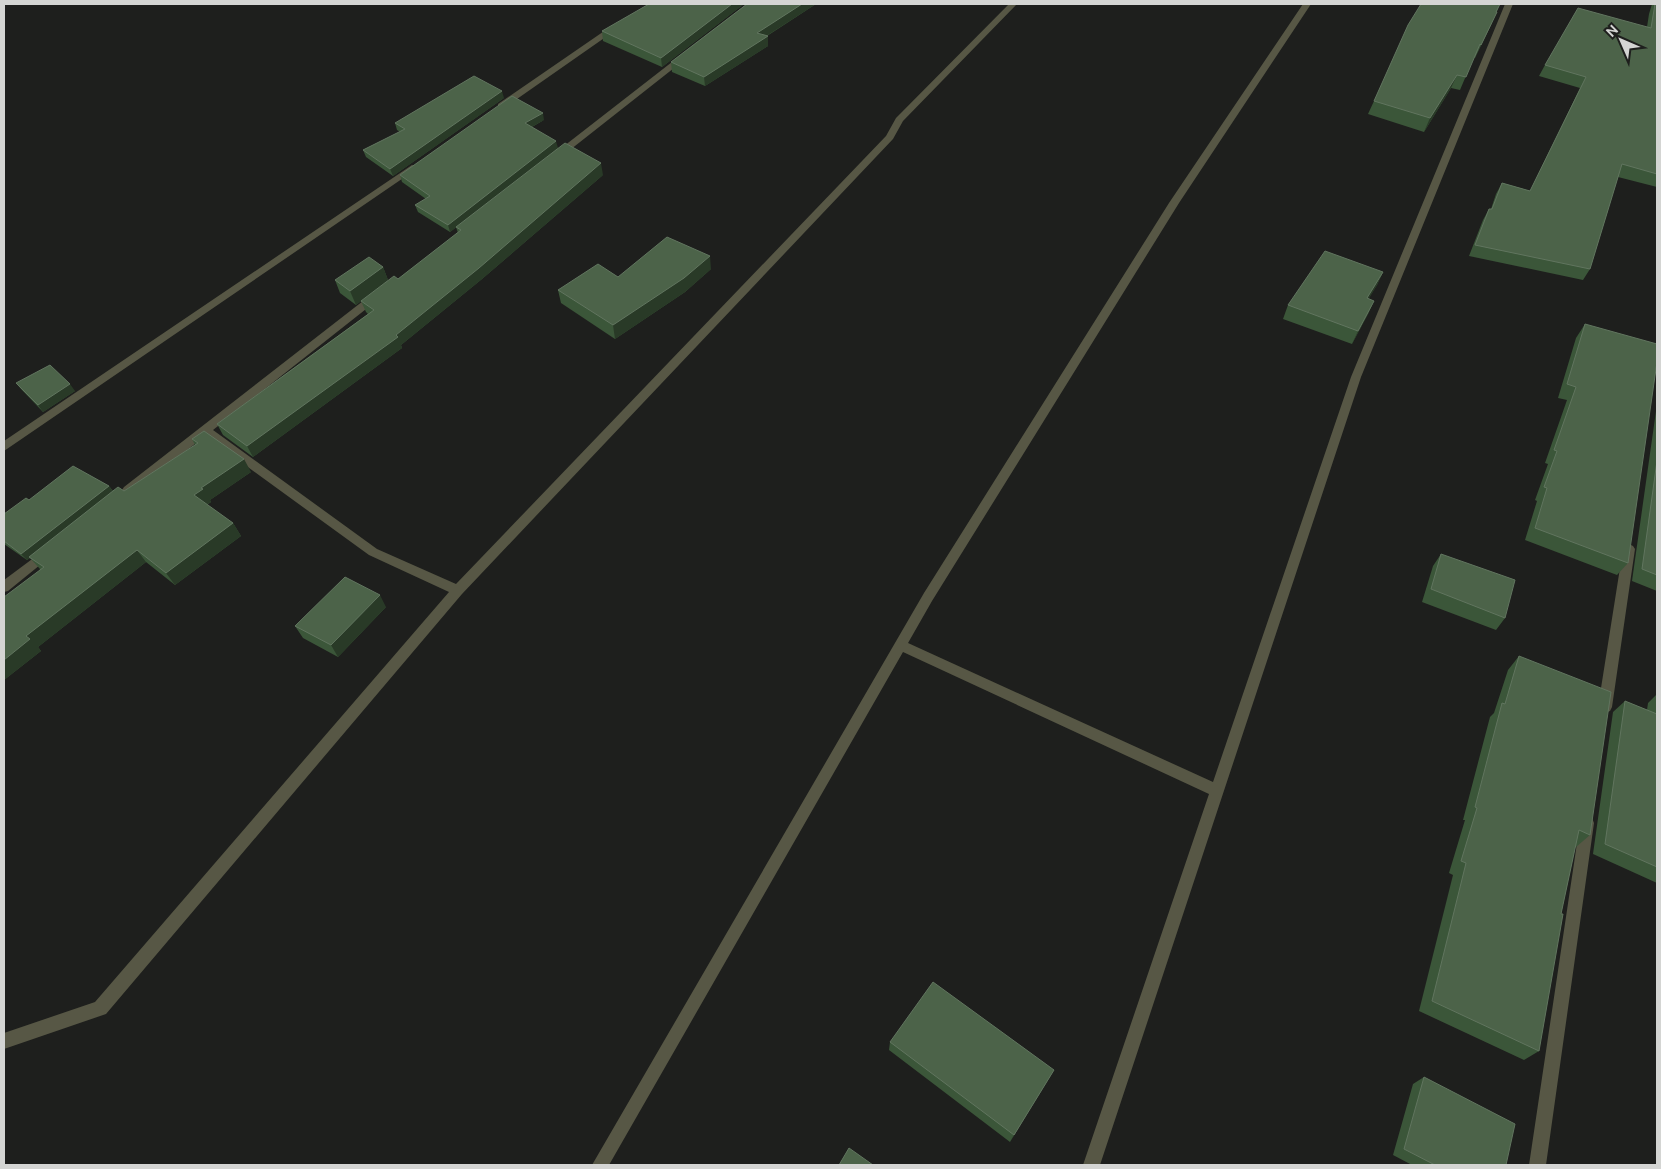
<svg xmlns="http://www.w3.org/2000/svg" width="1661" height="1169" font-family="Ubuntu,sans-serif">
	<rect width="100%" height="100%" fill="#1e1f1d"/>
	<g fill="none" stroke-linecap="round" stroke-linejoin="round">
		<path fill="#575745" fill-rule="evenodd" d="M1009 4H1017L903 121 893 139 462 594 106 1014 4 1049V1033L95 1002 449 592 369 555 205 436 132 493H124L122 490 124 487 372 294H380V298L213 430 377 549 456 584 886 136 896 118Z
			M1303 4H1311L1179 203 932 601 908 643 1213 782 1351 377 1505 4H1513L1361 377 1100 1165H1083L1209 794 903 652 609 1165H592L924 593 1169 203Z
			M613 25 620 27 504 108H498V104Z
			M681 55 688 57 561 157H555V153Z
			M412 165 415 166V170L4 451V441Z
			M1629 544 1633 546 1635 549 1612 707 1610 711 1605 713 1600 711 1598 707 1623 549 1625 546Z
			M47 548 51 550 53 553 51 556 8 591 4 592V580Z
			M1587 816 1592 818 1594 823 1546 1165H1529L1580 823 1582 818Z"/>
	</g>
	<path fill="#3b5639" d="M744 4 662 67 603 41 602 31Z
		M747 4H816L767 36 768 46 705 86 672 72 671 62Z
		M1421 4H1500L1491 25 1475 58 1474 57 1460 90 1451 88 1424 132 1368 114 1374 101Z
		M1652 4H1657V187L1618 177 1590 269 1583 280 1469 256 1483 220 1489 209H1491L1496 194 1502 183 1530 191 1580 88 1539 76 1545 65 1647 27 1649 14Z
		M504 98 393 176 366 157 363 150 400 132 397 130 395 123Z
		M544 120 532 127 558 148 450 232 418 212 415 205 426 199 402 182 400 175Z
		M603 175 482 279 401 345 402 348 253 457 223 435 217 424 368 314 366 312 361 301 398 279 458 233 456 227Z
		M383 267 388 280 356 305 340 293 335 280Z
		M711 269 685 292 615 339 561 303 558 290 618 277Z
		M1383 272 1377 285 1368 299 1374 301 1368 314 1352 344 1283 319 1288 305Z
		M1585 324 1628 563 1617 575 1525 540 1537 501 1535 500 1548 464 1545 463 1567 400 1558 398 1576 338Z
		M16 383 75 391 43 412 21 389Z
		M1657 404V591L1632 581Z
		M192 439 251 472 210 500 211 502 207 505 233 523 241 536 175 585 146 562 38 647 41 651 4 680 40 569 30 558 27 560 4 544V514L29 500 109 486 113 491H124L195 445Z
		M1441 554 1505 618 1496 630 1422 602 1433 566Z
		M386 607 338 657 303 638 295 626Z
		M1519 656 1590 835 1576 847H1575L1561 914 1539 1051 1524 1060 1419 1011 1453 875 1449 873 1465 820H1463L1490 717 1494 713 1508 670Z
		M1657 694V883L1593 854 1613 712 1625 701 1647 710 1648 703Z
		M890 1042 1054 1070 1010 1142 889 1050Z
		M1424 1077 1506 1165H1412L1393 1155 1413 1084Z"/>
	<path fill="#293a27" d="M732 4H744L662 67 661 58Z
		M802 4H816L757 42V33Z
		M768 36V46L705 86 704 77Z
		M1457 75 1451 88 1424 132 1430 118Z
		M502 91 504 98 393 176 390 169Z
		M543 113 544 120 526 130 525 123Z
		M556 141 558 148 450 232 448 225Z
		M601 163 603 175 482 279 401 345 402 348 253 457 247 446Z
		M710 256 711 269 685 292 615 339 613 325Z
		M383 267 388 280 356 305 350 291Z
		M1383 272 1377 285 1361 312 1367 298Z
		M1374 301 1368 314 1352 344 1358 331Z
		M70 384 75 391 43 412 38 405Z
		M244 459 251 472 210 500 211 502 202 508 194 495 201 488Z
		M109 486 114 493 27 560 21 554Z
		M233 523 241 536 175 585 166 573Z
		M137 550 146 562 38 647 41 651 4 680V660L26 636Z
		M380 595 386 607 338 657 331 645Z
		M1054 1070 1050 1077 1010 1142 1014 1135Z"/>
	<path fill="#4c6349" stroke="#61755f" d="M649 4H732L661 58 602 31Z
		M747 4H802L757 33 768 36 704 77 671 62Z
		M1421 4H1500L1496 12H1497L1481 45 1480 44 1466 77 1457 75 1430 118 1374 101 1408 25Z
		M1655 4H1657V174L1622 164 1590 269 1475 245 1489 209H1492L1502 183 1530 191 1586 77 1545 65 1578 8 1651 28Z
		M474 76 502 91 390 169 363 150 405 129 395 123Z
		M512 96 543 113 525 123 556 141 448 225 415 205 430 196 400 175Z
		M565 143 601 163 479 268 396 335 398 337 247 446 217 424 374 310 361 301 394 276 398 279 461 230 456 227Z
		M667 237 710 256 684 278 613 325 558 290 598 264 618 277Z
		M1325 251 1383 272 1367 298 1374 301 1358 331 1288 305Z
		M369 257 383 267 350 291 335 280Z
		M1585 324 1657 344V362L1628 563 1535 528 1547 488 1544 487 1557 451 1554 450 1576 387 1567 384Z
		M50 365 70 384 38 405 16 383Z
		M204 431 244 459 201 488 203 489 194 495 233 523 166 573 137 550 26 636 30 639 4 660V597L44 567 29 557 118 487 124 491 198 443 192 439Z
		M1657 461V575L1642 569Z
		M73 466 109 486 21 554 4 541V514L26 498 29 500Z
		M1441 554 1515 580 1505 618 1431 589Z
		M345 577 380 595 331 645 295 626Z
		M1519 656 1611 692 1590 835 1579 830 1561 914H1563L1539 1051 1432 1001 1466 863 1461 861 1477 808 1475 807 1502 703 1505 704Z
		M1625 701 1657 714V711V867L1605 844Z
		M933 982 1054 1070 1014 1135 890 1042Z
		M1424 1077 1515 1124 1506 1165H1435L1404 1149Z
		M849 1148 873 1165H839Z"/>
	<rect width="1661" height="1169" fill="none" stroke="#d4d5d3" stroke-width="10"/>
	<g transform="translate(1621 40) rotate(315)" stroke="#1e1f1d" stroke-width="4" paint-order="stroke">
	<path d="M0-4L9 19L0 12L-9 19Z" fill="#d4d5d3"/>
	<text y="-8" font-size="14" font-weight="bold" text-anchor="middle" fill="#d4d5d3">N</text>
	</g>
</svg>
